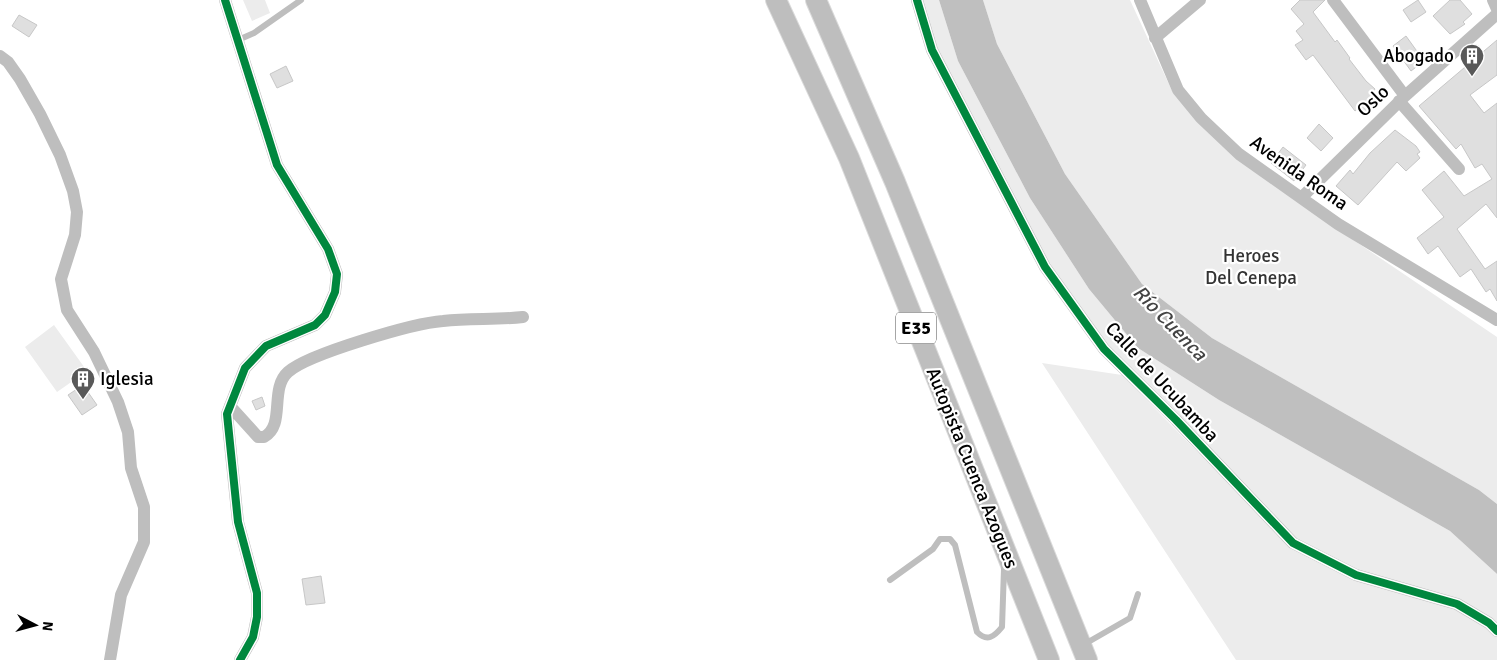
<svg xmlns="http://www.w3.org/2000/svg" width="1497" height="660" font-family="Signika,sans-serif">
	<rect width="100%" height="100%" fill="#fff"/>
	<path fill="#ececec" d="M243 0H265L270 13 252 21Z
		M917 0H939L958 61 1030 198 1089 289 1138 348 1219 400 1450 531 1497 574V631L1457 604 1356 575 1293 543 1104 349 1045 267 932 50Z
		M983 0H1130L1173 93 1349 237 1497 337V504L1479 490 1212 338 1142 284 1065 174 997 44Z
		M54 325 87 371 57 392 25 347Z
		M1042 363 1122 375 1290 546 1454 607 1488 628 1497 637V660H1236Z"/>
	<path fill="#bfbfbf" d="M939 0H983L997 44 1065 174 1142 284 1212 338 1479 490 1497 504V574L1450 531 1219 400 1138 348 1089 289 1030 198 958 61Z"/>
	<path fill="#dfdfdf" stroke="#c7c7c7" d="M1300 0H1325L1313 12 1335 42 1337 40 1350 58 1349 59 1366 81 1375 89 1373 92 1375 94 1370 99 1375 105 1366 113 1360 107 1355 111 1313 55 1306 60 1295 45 1303 40 1296 31 1304 24 1291 9Z
		M1418 0 1426 12 1411 22 1403 10Z
		M1450 0H1460L1472 14 1463 22 1465 24 1450 34 1433 16Z
		M19 15 37 25 29 37 12 26Z
		M1406 36 1424 61 1411 71 1393 46Z
		M1497 40V75L1470 95 1484 113 1497 103V218L1486 204 1457 229 1485 269 1497 261V301L1490 289 1486 292 1471 269 1460 277 1438 246 1428 254 1417 238 1444 217 1422 190 1444 171 1464 196 1492 179 1482 164 1475 168 1461 144 1456 149 1419 106Z
		M286 66 293 81 277 88 270 74Z
		M1319 124 1333 138 1321 151 1307 138Z
		M1395 130 1416 146 1420 152 1417 154 1420 158 1406 171 1397 162 1358 205 1336 186 1350 170 1353 174 1370 153Z
		M1283 147 1306 165 1294 181 1271 163Z
		M83 385 97 405 82 415 68 395Z
		M262 397 265 406 256 410 252 401Z
		M321 576 325 603 306 605 302 579Z"/>
	<g fill="none" stroke-linecap="round" stroke-linejoin="round">
		<defs>
			<path id="trunk" d="M776 0 849 158 1049 660
				M816 0 895 182 1087 660"/>
		</defs>
		<use href="#trunk" stroke="#dbdbdb" stroke-width="22"/>
		<path stroke="#bebebe" stroke-width="6" d="M238 40 254 33 301 0
			M890 580 933 549 940 539H950L955 545 977 632C987 642 994 637 1002 627L1004 569
			M1083 645 1130 618 1138 594"/>
		<path stroke="#bebebe" stroke-width="12" d="M225 0 277 165 328 249 337 274 335 292 325 315 315 325 266 346 245 368 227 414 238 522 257 593V617L253 637 240 660
			M917 0 932 50 1045 267 1104 349 1176 420 1293 543 1356 575 1457 604 1489 623 1497 631
			M1140 0 1178 90 1201 118 1239 154 1338 224 1497 320
			M1333 0 1405 96
			M1493 0 1497 9
			M1155 38 1200 0
			M0 56 8 62 20 79 40 114 60 155 73 191 77 212 75 235 61 279 67 310 94 352 118 402 128 432 131 468 144 507V542L121 595 110 660
			M1399 101 1459 169
			M1301 198 1405 96 1497 14
			M230 406 258 437H264C286 425 269 389 288 372 308 354 414 323 443 321 470 318 497 320 523 317"/>
		<use href="#trunk" stroke="#bebebe" stroke-width="20"/>
		<defs>
			<path id="cycleway" d="M225 0 277 165 328 249 337 274 335 292 325 315 315 325 266 346 245 368 227 414 238 522 257 593V617L253 637 240 660
				M917 0 932 50 1045 267 1104 349 1176 420 1293 543 1356 575 1457 604 1489 623 1497 631"/>
		</defs>
		<use href="#cycleway" stroke="#fff" stroke-width="11"/>
		<use href="#cycleway" stroke="#00873e" stroke-width="8"/>
	</g>
	<defs>
		<symbol id="building-pin" viewBox="-11 -11 22 30"><path d="M0 17L-7.5 6A9.5 9.5 0 1 1 7.5 6Z" fill="#595959" stroke="#fff"/><path d="M-4-6H4V6H1V3H-1V6H-4ZM-2.5-4.3h1.7v1.8h-1.7ZM.8-4.3h1.7v1.8H.8ZM-2.5-1h1.7V.8h-1.7ZM.8-1h1.7V.8H.8Z" fill="#fff"/></symbol>
	</defs>
	<g fill-rule="evenodd">
		<use href="#building-pin" x="1458" y="42" width="28" height="38"/>
		<use href="#building-pin" x="69" y="365" width="28" height="38"/>
	</g>
	<g text-anchor="middle" dominant-baseline="central" stroke-width="4.5" stroke-linejoin="round" paint-order="stroke">
		<rect fill="#fff" stroke="#4c4c4c" stroke-width="1" x="896" y="312.5" width="40" height="31" rx="4"/>
		<g font-size="18" font-weight="bold" fill="#000">
			<text x="916" y="328">E35</text>
		</g>
		<g font-size="19" fill="#000" stroke="#fff" text-anchor="end">
			<text x="1454" y="56">Abogado</text>
			<text x="100" y="379" text-anchor="start">Iglesia</text>
		</g>
		<g font-size="19" fill="#000" stroke="#fff">
			<text transform="translate(1373 101) rotate(-44)">Oslo</text>
			<text transform="translate(1299 173) rotate(35)">Avenida Roma</text>
			<text transform="translate(1162 382) rotate(47)">Calle de Ucubamba</text>
			<text transform="translate(972 468) rotate(68)">Autopista Cuenca Azogues</text>
		</g>
		<g font-size="19" fill="#333" stroke="#fff">
			<text x="1251" y="256">Heroes<tspan x="1251" dy="22">Del Cenepa</tspan></text>
		</g>
		<g font-size="20" font-style="italic" fill="#444" stroke="#fff">
			<text transform="translate(1170 323) rotate(46)">Río Cuenca</text>
		</g>
	</g>
	<g transform="translate(35 625) rotate(96)" stroke="#ffffff" stroke-width="4" paint-order="stroke">
	<path d="M0-4L9 19L0 12L-9 19Z" fill="#000000"/>
	<text y="-8" font-size="14" font-weight="bold" text-anchor="middle" fill="#000000">N</text>
	</g>
</svg>
